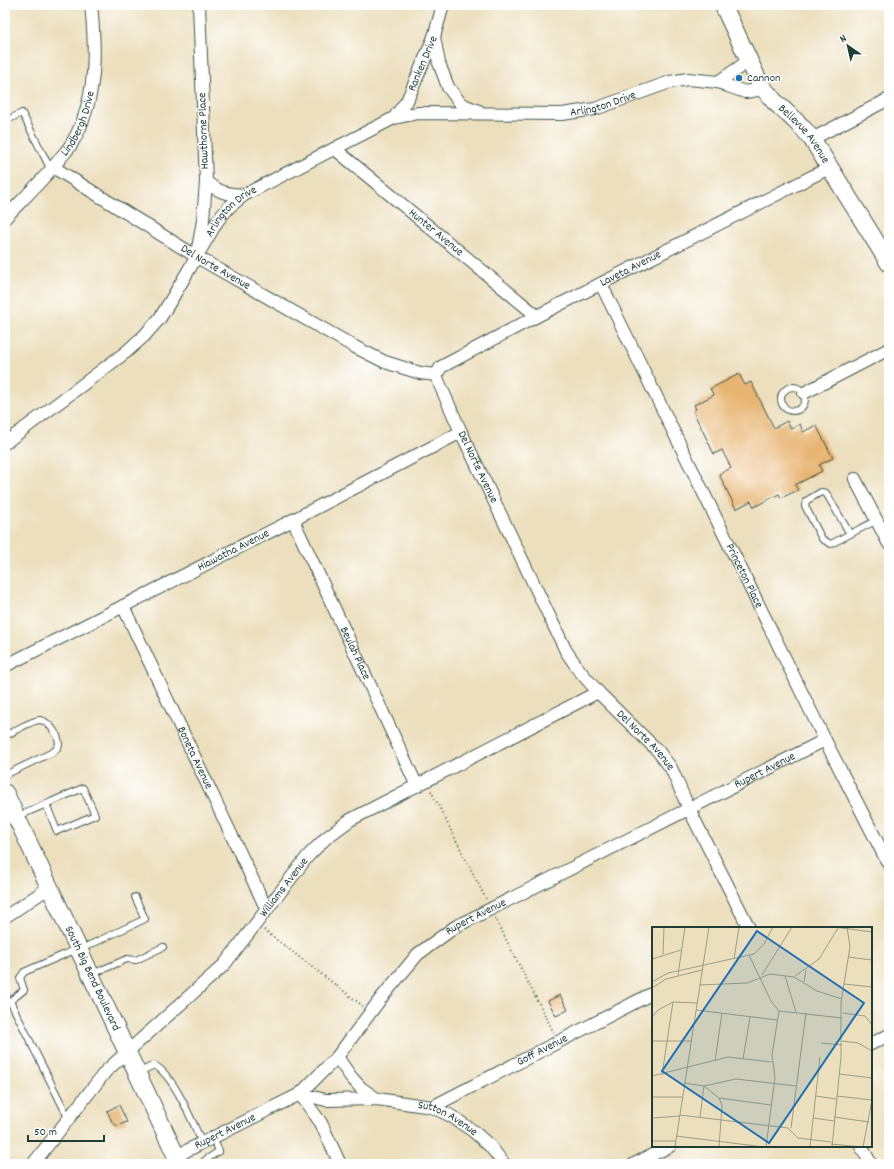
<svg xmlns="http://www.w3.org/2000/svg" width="894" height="1169" font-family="Dekko,sans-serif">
	<rect width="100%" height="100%" fill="#fff"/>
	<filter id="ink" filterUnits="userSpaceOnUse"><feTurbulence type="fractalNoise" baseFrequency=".025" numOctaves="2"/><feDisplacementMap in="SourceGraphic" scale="8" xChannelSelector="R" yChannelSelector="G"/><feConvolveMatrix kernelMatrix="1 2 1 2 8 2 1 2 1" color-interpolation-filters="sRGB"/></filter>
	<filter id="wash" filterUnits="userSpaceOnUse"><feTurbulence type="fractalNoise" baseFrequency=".012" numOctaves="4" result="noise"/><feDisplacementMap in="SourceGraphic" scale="16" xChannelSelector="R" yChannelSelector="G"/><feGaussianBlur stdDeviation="0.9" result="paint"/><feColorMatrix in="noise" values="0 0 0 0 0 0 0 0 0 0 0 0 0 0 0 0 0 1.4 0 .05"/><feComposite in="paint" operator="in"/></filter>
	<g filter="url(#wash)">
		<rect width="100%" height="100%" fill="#ecdfbd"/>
		<g id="blocks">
			<path fill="#e7b471" d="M739 374 745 385 751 382 774 428 787 421 791 429 800 424 803 432 816 425 833 458 819 465 822 471 795 485 798 490 781 498 779 494 754 507 751 501 736 509 719 474 731 468 722 450 714 454 693 411 696 409 694 405 714 395 710 389Z
				M560 995 568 1010 556 1016 548 1001Z
				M119 1105 127 1122 117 1126 112 1122 107 1111Z"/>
		</g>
	</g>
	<g filter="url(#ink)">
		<use href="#blocks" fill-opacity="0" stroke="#3e5549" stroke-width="1"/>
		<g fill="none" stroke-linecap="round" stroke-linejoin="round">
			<defs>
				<path id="lane" d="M5 121 22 113 51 170
					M781 399a12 12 0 1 1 24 0a12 12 0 1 1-24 0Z
					M850 534 826 493 821 492 806 501 805 506 822 539 831 544 877 520
					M5 736C13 732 32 720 40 720 49 721 59 736 59 744 58 748 56 750 53 752L5 775
					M5 822 83 788 95 815 57 831 46 804
					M81 949 145 919 135 897
					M92 974 127 959 136 960 163 947
					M138 1073 154 1065C174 1075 193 1123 202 1143
					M69 1119 10 1001 24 990 20 978 24 972 77 949
					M204 1164V1161L219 1151 213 1138"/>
				<g id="street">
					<path d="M434 37 439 63 448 87 461 104 479 111"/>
					<path d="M718 82 728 86 745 92 764 89"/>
					<path id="s1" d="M394 118 407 101 434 37 443 5"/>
					<path d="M812 139 889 99"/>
					<path id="s2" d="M335 149 537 316"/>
					<path id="s3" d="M53 167 197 257 355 347 385 362 420 373 436 375 440 385 461 432 566 651 579 670 598 692 658 751 671 768 689 809 749 928"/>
					<path d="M206 182C220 193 227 194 244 195"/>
					<path id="s4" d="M5 218C23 199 43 180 59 160 63 154 69 149 72 143 97 101 96 52 91 5"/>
					<path d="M198 249 203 220 206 182 199 5"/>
					<path id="s5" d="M601 284 825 740 889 865"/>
					<path id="s6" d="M436 375 441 367 537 316 829 168"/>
					<path d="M804 393 889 349"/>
					<path id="s7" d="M5 443 126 352 144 336 160 318 174 295 218 220 229 207 244 195 394 118 418 113 562 114 595 109 670 82 688 79 718 82 750 60"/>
					<path d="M855 479 889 544"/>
					<path id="s8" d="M293 520 417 786"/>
					<path id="s9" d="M123 606 267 910"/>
					<path id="s10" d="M5 666 293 520 461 432"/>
					<path d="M5 917 50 887"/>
					<path d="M871 1044 889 1035"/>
					<path d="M337 1057 351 1077 361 1088 377 1099"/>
					<path id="s11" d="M300 1094 326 1100 377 1099 432 1107 451 1116 473 1131 490 1146 504 1164"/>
					<path d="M300 1094 321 1123 340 1164"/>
					<path id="s12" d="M432 1107 653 993"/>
					<path d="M861 1146 871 1164"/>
					<path id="s13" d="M176 1156 300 1094 337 1057 382 997 418 954 455 927 825 740"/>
					<path id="s14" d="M33 1164 106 1071 224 965 308 856 326 838 350 820 598 692"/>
					<path d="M634 1164 670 1146"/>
				</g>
				<g id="secondary">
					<path id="s15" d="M723 5 760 84 774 101 802 127 812 139 889 263"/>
					<path id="s16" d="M5 793 180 1164"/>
				</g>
			</defs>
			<use href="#lane" stroke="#3e5549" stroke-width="8"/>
			<use href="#street" stroke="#3e5549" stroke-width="14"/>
			<use href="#secondary" stroke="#3e5549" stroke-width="19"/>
			<path stroke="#3e5549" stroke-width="2" stroke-dasharray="1 3" stroke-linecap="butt" d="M431 791 486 899
				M495 918 554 1033
				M264 930 363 1006"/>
			<use href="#lane" stroke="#fff" stroke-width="6"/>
			<use href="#street" stroke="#fff" stroke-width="12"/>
			<use href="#secondary" stroke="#fff" stroke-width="17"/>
		</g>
	</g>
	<circle fill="#1f6fb2" stroke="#fff" stroke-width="1.5" cx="739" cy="78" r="4"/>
	<g text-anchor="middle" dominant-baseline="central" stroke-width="3" stroke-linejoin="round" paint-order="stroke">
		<g font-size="12" fill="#1f3d34" stroke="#fff">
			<text stroke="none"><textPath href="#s1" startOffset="62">Ranken Drive</textPath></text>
			<text stroke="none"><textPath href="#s7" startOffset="729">Arlington Drive</textPath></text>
			<text stroke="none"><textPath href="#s4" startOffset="121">Lindbergh Drive</textPath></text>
			<text transform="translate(204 131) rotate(-92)">Hawthorne Place</text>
			<text stroke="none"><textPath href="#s15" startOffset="154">Bellevue Avenue</textPath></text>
			<text stroke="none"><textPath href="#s7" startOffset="329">Arlington Drive</textPath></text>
			<text stroke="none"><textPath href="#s2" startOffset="131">Hunter Avenue</textPath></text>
			<text stroke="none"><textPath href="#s3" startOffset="191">Del Norte Avenue</textPath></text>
			<text stroke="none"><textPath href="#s6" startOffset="223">Laveta Avenue</textPath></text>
			<text stroke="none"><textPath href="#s3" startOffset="539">Del Norte Avenue</textPath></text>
			<text stroke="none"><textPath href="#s10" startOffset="256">Hiawatha Avenue</textPath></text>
			<text stroke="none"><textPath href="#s5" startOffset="325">Princeton Place</textPath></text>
			<text stroke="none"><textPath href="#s8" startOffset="147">Beulah Place</textPath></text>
			<text stroke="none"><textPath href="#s3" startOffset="863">Del Norte Avenue</textPath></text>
			<text stroke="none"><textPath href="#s9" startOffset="168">Boneta Avenue</textPath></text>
			<text stroke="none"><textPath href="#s13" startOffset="715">Rupert Avenue</textPath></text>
			<text stroke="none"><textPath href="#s14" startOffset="375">Williams Avenue</textPath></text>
			<text stroke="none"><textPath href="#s13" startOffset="391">Rupert Avenue</textPath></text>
			<text stroke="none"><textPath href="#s16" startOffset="205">South Big Bend Boulevard</textPath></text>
			<text stroke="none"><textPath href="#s12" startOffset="124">Goff Avenue</textPath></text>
			<text stroke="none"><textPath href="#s11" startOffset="152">Sutton Avenue</textPath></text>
			<text stroke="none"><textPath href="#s13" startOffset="55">Rupert Avenue</textPath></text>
		</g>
		<g font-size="12" fill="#1f3d34" stroke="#fff" text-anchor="start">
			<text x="747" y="78">Cannon</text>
		</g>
	</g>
	<g transform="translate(652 927)">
		<rect width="220" height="220" fill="#ecdfbd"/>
		<path fill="none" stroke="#9a9e86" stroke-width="1" d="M182 0 220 5M11 27 12 0M97 28 119 74 127 84 120 128 123 150 114 220M196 30 220 33M0 32 29 23M82 32 87 0M26 48 33 0M110 48 140 0M133 49 144 85M143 49 167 32 186 1M0 55 16 46 102 27 112 17 121 0M152 55 154 43M192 57 220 60M47 58 95 56 118 47 142 50 165 64 190 72M0 61 14 52 50 43M44 83 125 93M127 84 190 91M191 86 213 89 220 98M0 90 6 83 21 75 45 76M0 114H39M190 114 206 116 220 124M169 116 190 118M220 116V131M91 132 98 90M63 134 70 86M187 147 220 151M10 148 21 75M0 149 76 130 120 135M32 156 52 159 84 152 144 159M52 159 67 171 70 178 67 220M164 169 184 172M185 169 220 173M0 170H30M67 171 119 178M28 188 136 201 146 211 179 215M48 190 52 159M182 190 217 195M0 191 28 189M161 191 182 194M139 201 154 86M24 209 112 220M0 214H24M179 217 210 220M23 220 57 0M158 220 168 130M180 220 189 130V75L198 20 195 0M211 220 220 173"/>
		<path fill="#1f6fb2" fill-opacity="0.15" stroke="#1f6fb2" stroke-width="2" d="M105 4 212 76 117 216 10 144Z"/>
		<rect width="220" height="220" fill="none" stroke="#1f3d34" stroke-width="2"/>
	</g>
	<rect width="894" height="1169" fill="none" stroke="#fff" stroke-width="20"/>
	<g transform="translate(848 46) rotate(326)" stroke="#ffffff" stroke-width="3" paint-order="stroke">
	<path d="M0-3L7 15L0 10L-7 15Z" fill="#1f3d34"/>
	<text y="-6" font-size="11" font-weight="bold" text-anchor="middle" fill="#1f3d34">N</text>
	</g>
	<path d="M28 1135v6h76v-6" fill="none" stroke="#1f3d34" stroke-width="2"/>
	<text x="34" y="1135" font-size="12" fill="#1f3d34" stroke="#ffffff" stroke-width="3" paint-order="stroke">50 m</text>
</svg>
